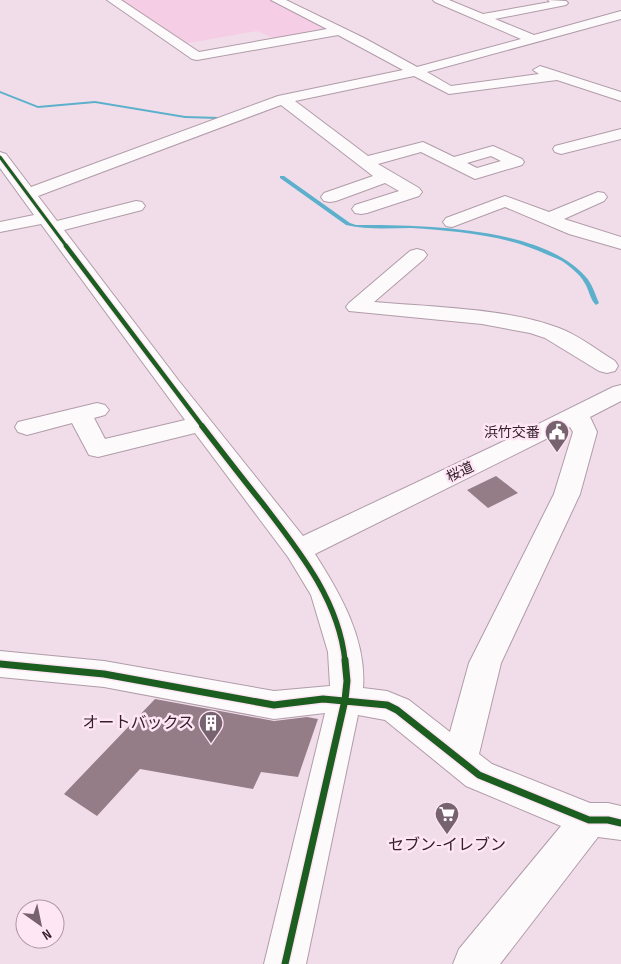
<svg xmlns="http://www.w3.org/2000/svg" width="621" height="964" font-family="'Sofia Sans Condensed','Noto Sans JP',sans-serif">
	<rect width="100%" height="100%" fill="#f1dde9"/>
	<path fill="#f5cee6" d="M117 0H275L333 29 277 40 257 31 183 44Z"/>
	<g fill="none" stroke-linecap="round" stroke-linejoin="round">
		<path fill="#5cb0cc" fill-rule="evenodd" d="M0 91 38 106 95 101 185 116 219 117 221 118 219 119 185 118 95 103 38 108 0 93Z
			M280 176H284L350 223 356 225C419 225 540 226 585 276 592 283 595 294 599 303L596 305C590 300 589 289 584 282 580 274 569 266 562 261 558 259 553 257 548 255 506 235 457 231 411 228 390 228 367 230 346 225L280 178Z"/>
	</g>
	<path fill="#957d88" d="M496 476 518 493 488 508 467 490Z
		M155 699 274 721 307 717 318 719 298 777 261 772 253 789 140 769 97 816 64 794Z"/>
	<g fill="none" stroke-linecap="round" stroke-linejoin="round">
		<defs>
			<path id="minor" d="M107 0H121L199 52 327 29 271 0H286L364 38 417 67 521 39 435 2 433 0H449L483 14 550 2 548 0 566 1 568 3 566 5 495 19 534 35 621 11V19L427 72 451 86 539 74 533 70 540 66 621 92V101L557 80 449 94 414 76 295 101 368 156 423 142 454 157 493 146 522 159 524 162 522 165 475 179 421 152 378 164 419 188 422 192 419 196 367 213 361 214 355 213 352 209 355 205 399 191 385 183 336 201 330 202 324 201 321 197 324 193 373 176 281 105 38 196 57 221 136 201 142 202 145 206 142 210 64 230 179 381 303 536 498 444 613 387 621 385V401L590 417 597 432 580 494 501 663 479 754 492 764 590 803H608L621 806V840L598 837 500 964H453L459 949 561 826 466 786 385 720 358 715 306 964H264L325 713 274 719 104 687 0 677V651L104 661 274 691 330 686 328 652 311 595 288 557 195 433 98 457 89 455 72 423 27 435 18 432 15 427 18 422 97 403 105 405 109 410 105 415 94 418 105 439 185 420 41 224 0 232V222L34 215 0 168V152L6 154 31 187 278 96 403 70 338 35 197 60 192 59ZM491 156 501 161 477 168 467 163ZM570 427 573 432 554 494 469 663 450 732 409 700 387 691 363 688C367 640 340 593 315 554Z
				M621 129V139L561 154 555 152 553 149 555 146Z
				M598 192 604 193 607 197 604 201 564 219 621 237V249L569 234 505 207 452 227 446 226 443 222 446 218 505 196 549 212Z
				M417 249 424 251 427 255 424 259 374 302C430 307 507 308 559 328 578 335 597 350 615 361L618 366 615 371 607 373 599 371 545 338 530 333 482 324 349 311 346 307 349 303 410 251Z"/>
		</defs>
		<use href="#minor" stroke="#b09ca8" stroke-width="2"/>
		<use href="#minor" fill="#fdfafc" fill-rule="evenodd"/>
		<defs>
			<path id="cycleway-far3" d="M0 157 67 247"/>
			<path id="cycleway-far2" d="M66 246 203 427"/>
			<path id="cycleway-far1" d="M202 426C222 452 242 478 263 504 299 551 339 600 345 661"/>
			<path id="cycleway" d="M0 664 104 674 274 705 323 699 387 705 397 710 479 775 589 820H608L621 823
				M285 964 345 700 347 681 345 660"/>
		</defs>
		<use href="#cycleway-far3" stroke="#ffe6f5" stroke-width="5"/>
		<use href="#cycleway-far2" stroke="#ffe6f5" stroke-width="7"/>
		<use href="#cycleway-far1" stroke="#ffe6f5" stroke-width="9"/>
		<use href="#cycleway" stroke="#ffe6f5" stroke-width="10"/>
		<use href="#cycleway-far3" stroke="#1b5e20" stroke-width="3"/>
		<use href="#cycleway-far2" stroke="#1b5e20" stroke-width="4.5"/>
		<use href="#cycleway-far1" stroke="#1b5e20" stroke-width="5.5"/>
		<use href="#cycleway" stroke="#1b5e20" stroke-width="7"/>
	</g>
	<defs>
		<symbol id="civic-pin" viewBox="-11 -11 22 30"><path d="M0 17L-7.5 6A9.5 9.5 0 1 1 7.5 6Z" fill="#77626f" stroke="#ffe6f5"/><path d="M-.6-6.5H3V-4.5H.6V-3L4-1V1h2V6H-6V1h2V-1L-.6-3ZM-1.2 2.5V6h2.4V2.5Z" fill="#fff"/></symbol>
		<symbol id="building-pin" viewBox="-11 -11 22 30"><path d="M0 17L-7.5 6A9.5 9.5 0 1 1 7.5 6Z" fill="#77626f" stroke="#ffe6f5"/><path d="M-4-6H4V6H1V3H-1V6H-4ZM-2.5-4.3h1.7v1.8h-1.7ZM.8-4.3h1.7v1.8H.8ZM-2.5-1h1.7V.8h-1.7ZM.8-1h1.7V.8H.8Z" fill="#fff"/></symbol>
		<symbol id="supermarket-pin" viewBox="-11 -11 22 30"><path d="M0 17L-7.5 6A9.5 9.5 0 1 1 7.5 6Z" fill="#77626f" stroke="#ffe6f5"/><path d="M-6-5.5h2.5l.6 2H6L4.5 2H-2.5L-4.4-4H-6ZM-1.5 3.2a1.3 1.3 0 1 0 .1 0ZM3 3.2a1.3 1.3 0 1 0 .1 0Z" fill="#fff"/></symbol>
	</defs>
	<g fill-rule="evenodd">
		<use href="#civic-pin" x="543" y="418" width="28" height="38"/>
		<use href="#building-pin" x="197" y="709" width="28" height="38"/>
		<use href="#supermarket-pin" x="433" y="800" width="28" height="38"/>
	</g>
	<g text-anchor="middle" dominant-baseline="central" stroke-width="5" stroke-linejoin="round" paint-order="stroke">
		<g font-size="14" fill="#36202e" stroke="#ffe6f5" text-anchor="end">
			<text x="540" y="432">浜竹交番</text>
		</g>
		<g font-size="14" fill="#36202e" stroke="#ffe6f5">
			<text transform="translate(460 472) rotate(-25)">桜道</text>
		</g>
		<g font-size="16" fill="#36202e" stroke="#ffe6f5" text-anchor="end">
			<text x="194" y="723">オートバックス</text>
			<text x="447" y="845" text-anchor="middle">セブン-イレブン</text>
		</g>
	</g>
	<g transform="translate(40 924) rotate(147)"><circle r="24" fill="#ffe6f5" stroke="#af97a5"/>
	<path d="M0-4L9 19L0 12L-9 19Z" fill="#77626f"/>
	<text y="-8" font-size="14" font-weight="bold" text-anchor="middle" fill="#36202e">N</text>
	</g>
</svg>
